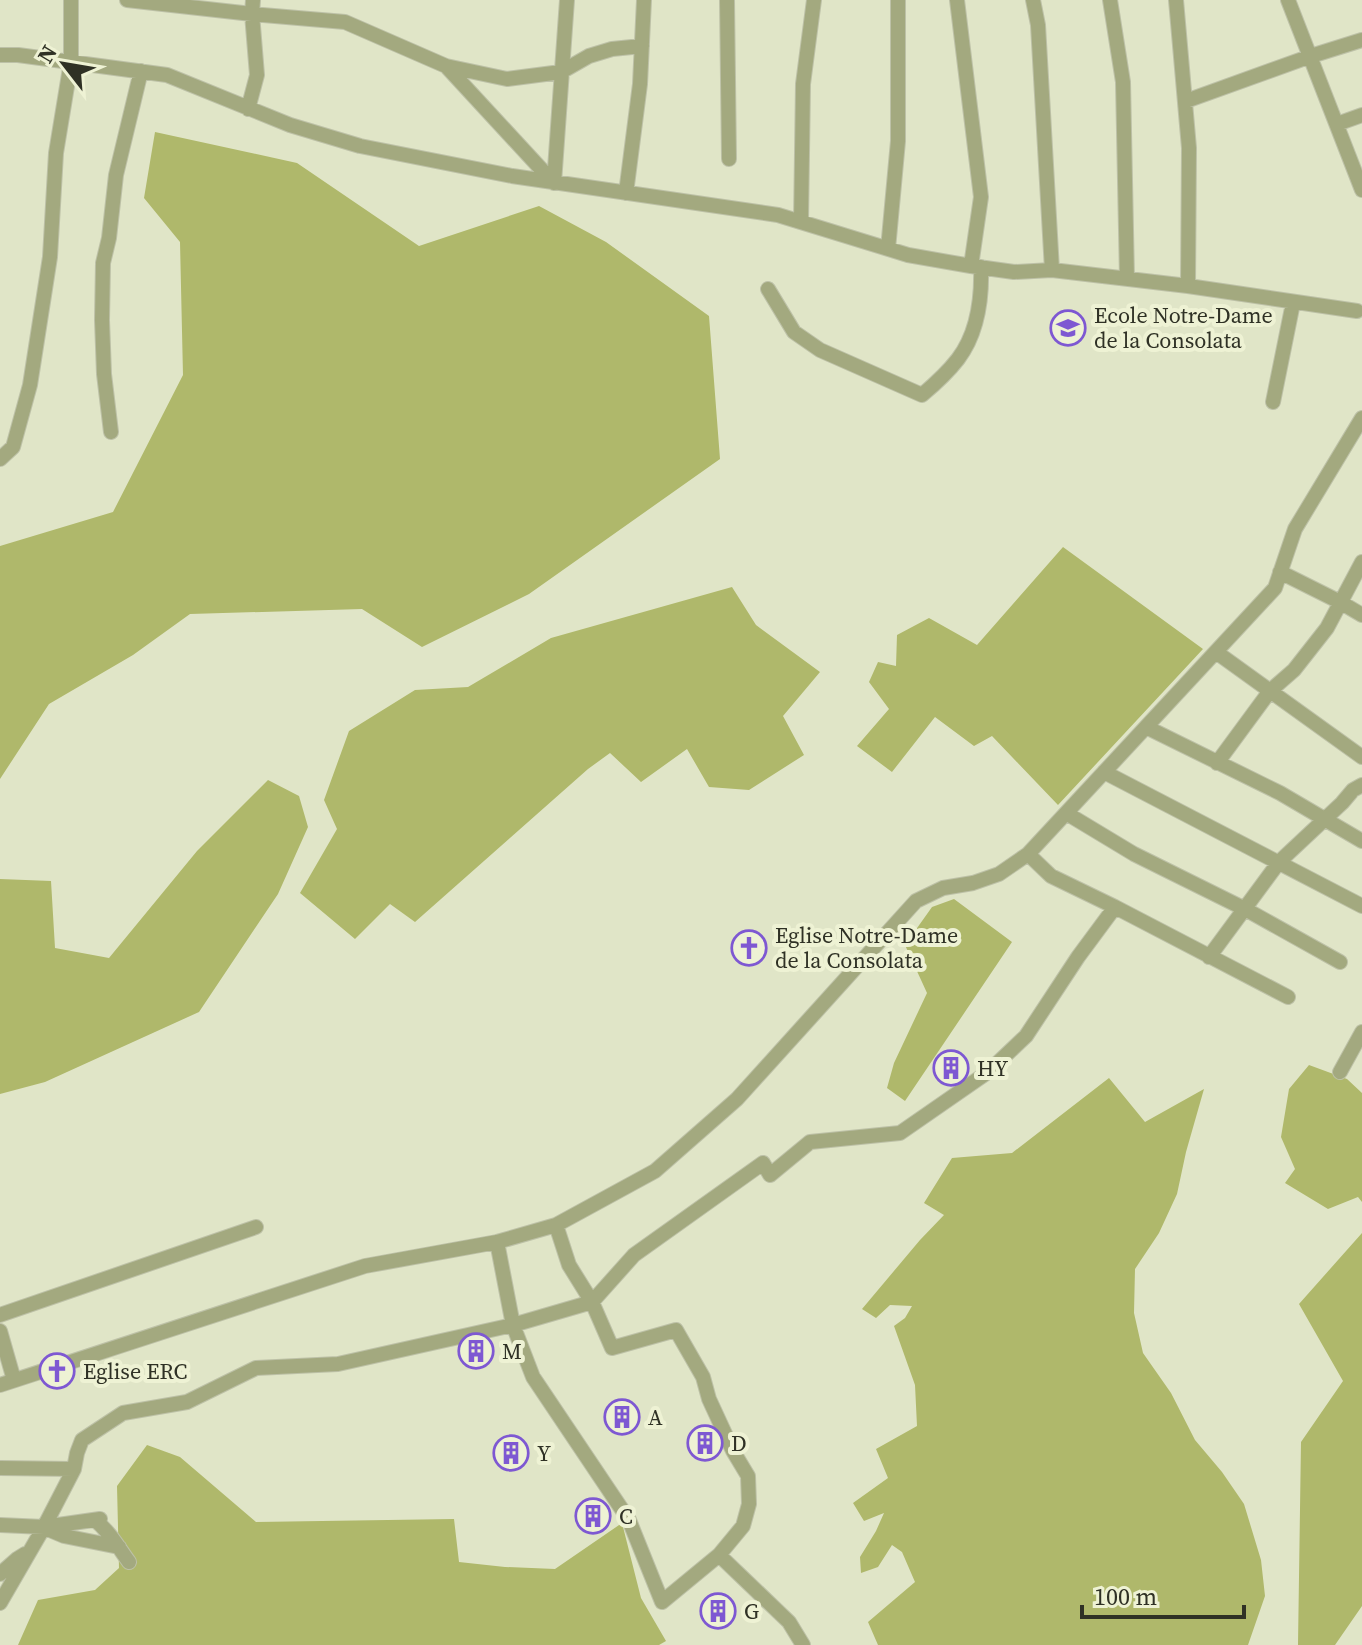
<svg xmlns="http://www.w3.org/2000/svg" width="1362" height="1645" font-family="'Source Serif 4',serif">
	<rect width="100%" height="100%" fill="#e0e5c7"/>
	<path fill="#afb86b" d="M155 132 297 163 419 246 539 206 606 242 709 316 720 459 529 594 422 647 362 609 190 614 133 655 49 704 0 779V546L113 512 183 375 180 242 144 198Z
		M1063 547 1203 649 1058 805 992 736 974 746 935 717 892 772 857 746 889 709 869 682 878 662 896 666 897 635 929 618 977 645Z
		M732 587 756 625 820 672 783 716 804 755 749 790 709 787 687 749 641 782 610 753 588 769 415 922 390 904 355 939 300 893 337 829 324 800 349 731 415 690 468 687 551 638Z
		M268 780 299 796 308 827 278 894 199 1012 45 1082 0 1094V879L51 881 55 948 109 958 197 851Z
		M954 899 1012 942 905 1101 887 1088 894 1063 927 993 905 945 932 907Z
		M1309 1065 1347 1079 1362 1093V1202L1358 1197 1328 1209 1285 1183 1295 1169 1281 1137 1289 1089Z
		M1109 1078 1145 1122 1204 1089 1186 1152 1177 1194 1159 1233 1135 1269 1134 1313 1143 1353 1171 1393 1195 1440 1222 1472 1244 1504 1261 1560 1265 1596 1248 1645H878L868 1622 915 1582 902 1552 892 1545 878 1567 861 1573 860 1557 876 1531 884 1513 864 1521 853 1503 888 1478 876 1449 917 1426 915 1385 894 1326 905 1318 912 1306 890 1305 876 1318 862 1309 920 1240 944 1215 924 1203 952 1158 1012 1153Z
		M1362 1233V1606L1335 1645H1298L1301 1442 1343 1381 1299 1304Z
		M147 1445 180 1457 256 1522 454 1519 459 1562 505 1567 555 1569 622 1523 641 1598 666 1641 659 1645H18L38 1600 95 1590 119 1568 117 1486Z"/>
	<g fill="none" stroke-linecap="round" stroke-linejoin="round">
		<defs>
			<path id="minor" d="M127 0 252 14 345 22 446 66 507 79 561 72 589 56 612 49 642 46
				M727 0 729 159
				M957 0 981 197 971 266 1014 272 1052 270 1188 286 1357 311
				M1033 0 1038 25 1052 270
				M1110 0 1123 82 1127 279
				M1176 0 1189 148 1188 286
				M1288 0 1362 190
				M0 55H18L167 75 290 125 360 146 512 176 778 215 908 255 971 266
				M446 66 554 183
				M1186 101 1311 56 1362 40
				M248 109 257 75 252 14 253 0
				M1337 124 1362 115
				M554 183 567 0
				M626 193 640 84 644 0
				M801 222 803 84 814 0
				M888 249 898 141V0
				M768 289 794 332 820 350 922 395C935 384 948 372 958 359 977 334 982 298 981 267
				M1273 402 1293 303
				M111 432 104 374 102 320 103 263 109 238 116 175 141 71
				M0 459 13 447 30 385 50 257 56 153 71 62V0
				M1280 572 1340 602 1362 615
				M1216 652 1362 757
				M1146 727 1280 793 1362 841
				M1217 763 1270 691 1294 670 1327 628 1362 562
				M1104 772 1362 906
				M1066 813 1134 854 1245 909 1340 962
				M1028 854 1051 876 1115 907 1288 997
				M1209 957 1279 862 1342 803 1353 790 1362 785
				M1340 1072 1362 1032
				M556 1225 569 1265 592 1302 612 1348 676 1330 703 1377 709 1399 733 1451 748 1476 749 1504 743 1526 719 1555
				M497 1242 513 1325 533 1377 629 1520 662 1602 719 1555 789 1622 803 1645
				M0 1315 256 1227
				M0 1331 14 1380
				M0 1385 365 1266 497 1242 556 1225 655 1171 737 1099 916 901 943 888 973 883 999 874 1028 854 1275 588 1295 529 1362 418
				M0 1468 74 1469
				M95 1520C110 1532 118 1547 129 1562
				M0 1525 44 1527 100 1519
				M45 1528 64 1536 119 1547
				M0 1574 17 1559 25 1554
				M0 1603 44 1527 74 1469 77 1453 82 1440 123 1413 187 1402 256 1368 338 1364 513 1325 592 1302 634 1255 763 1163 770 1175 810 1142 900 1133 988 1072 1026 1036 1078 957 1115 907"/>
		</defs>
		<use href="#minor" stroke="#bdc1a7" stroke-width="16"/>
		<use href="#minor" stroke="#a3a97f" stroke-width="14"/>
	</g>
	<defs>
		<symbol id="school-ring" viewBox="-11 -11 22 22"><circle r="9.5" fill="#eef2d4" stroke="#7e58d2" stroke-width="1.5"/><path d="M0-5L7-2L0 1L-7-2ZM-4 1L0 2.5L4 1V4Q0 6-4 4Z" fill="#7e58d2"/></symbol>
		<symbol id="church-ring" viewBox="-11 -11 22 22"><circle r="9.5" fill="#eef2d4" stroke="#7e58d2" stroke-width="1.5"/><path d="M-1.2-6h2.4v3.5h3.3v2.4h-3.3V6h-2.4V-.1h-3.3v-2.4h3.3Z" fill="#7e58d2"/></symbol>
		<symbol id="building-ring" viewBox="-11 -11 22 22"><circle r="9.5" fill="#eef2d4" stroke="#7e58d2" stroke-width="1.5"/><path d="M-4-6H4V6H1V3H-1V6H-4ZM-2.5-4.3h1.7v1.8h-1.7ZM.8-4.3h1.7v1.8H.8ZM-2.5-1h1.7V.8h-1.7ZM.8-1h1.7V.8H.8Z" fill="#7e58d2"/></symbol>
	</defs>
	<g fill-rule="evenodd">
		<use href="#school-ring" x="1048" y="308" width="40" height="40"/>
		<use href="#church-ring" x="729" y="928" width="40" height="40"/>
		<use href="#building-ring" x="931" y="1048" width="40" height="40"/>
		<use href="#building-ring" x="456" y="1331" width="40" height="40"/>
		<use href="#church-ring" x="37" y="1351" width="40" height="40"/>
		<use href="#building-ring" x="602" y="1397" width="40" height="40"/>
		<use href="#building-ring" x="685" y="1423" width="40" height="40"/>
		<use href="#building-ring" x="491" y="1433" width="40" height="40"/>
		<use href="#building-ring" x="573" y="1496" width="40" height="40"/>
		<use href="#building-ring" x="698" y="1591" width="40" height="40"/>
	</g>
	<g text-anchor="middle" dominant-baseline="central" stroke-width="8" stroke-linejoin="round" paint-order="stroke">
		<g font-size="22" fill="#2f3125" stroke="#eef2d4" text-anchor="start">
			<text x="1094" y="315">Ecole Notre-Dame<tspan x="1094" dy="25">de la Consolata</tspan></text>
			<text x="775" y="935">Eglise Notre-Dame<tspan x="775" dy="25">de la Consolata</tspan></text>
			<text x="977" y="1068">HY</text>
			<text x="502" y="1351">M</text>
			<text x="83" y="1371">Eglise ERC</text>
			<text x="648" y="1417">A</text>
			<text x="731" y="1443">D</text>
			<text x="537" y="1453">Y</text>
			<text x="619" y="1516">C</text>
			<text x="744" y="1611">G</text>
		</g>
	</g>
	<g transform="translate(64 64) rotate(301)" stroke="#eef2d4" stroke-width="6" paint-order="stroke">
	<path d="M0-6L14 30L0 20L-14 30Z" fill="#2f3125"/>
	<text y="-12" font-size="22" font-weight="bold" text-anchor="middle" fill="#2f3125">N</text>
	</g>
	<path d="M1082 1605v12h162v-12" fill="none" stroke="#2f3125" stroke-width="4"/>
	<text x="1094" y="1605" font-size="24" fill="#2f3125" stroke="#eef2d4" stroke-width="6" paint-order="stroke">100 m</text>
</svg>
